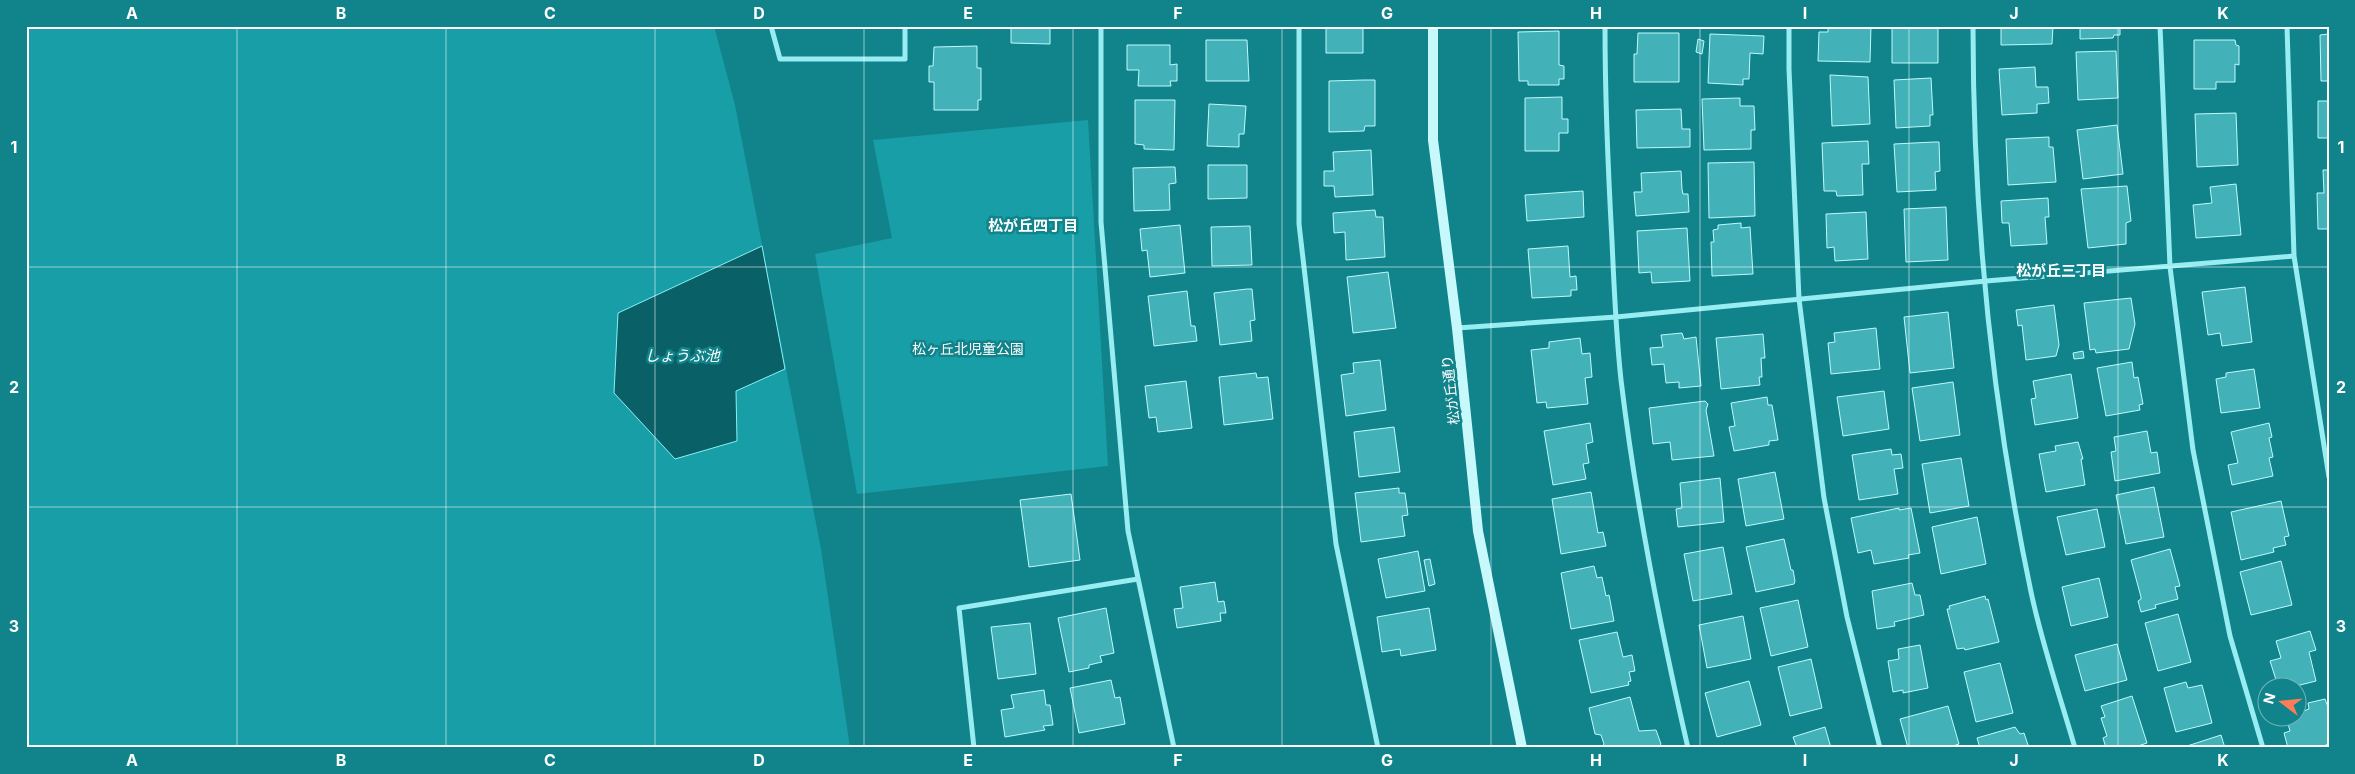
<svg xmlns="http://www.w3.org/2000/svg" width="2355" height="774" font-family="Inter,'Noto Sans JP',sans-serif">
	<rect width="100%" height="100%" fill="#11838b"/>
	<path fill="#189ea6" d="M26 26H714L735 105 821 549 850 748H26Z
		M1088 120 1108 466 857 494 815 254 892 238 873 140Z"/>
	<path fill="#0a6067" stroke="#89f1f5" d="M762 246 785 369 736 391 737 441 675 459 614 393 618 313Z"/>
	<path fill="#42b2b8" stroke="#befafd" d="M1011 26H1050V44L1011 43Z
		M1326 26H1363V53H1326Z
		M1828 26H1871L1870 62 1818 61 1819 32H1828Z
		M1892 26H1938V63H1892Z
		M2001 26H2053L2052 44 2001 45Z
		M2080 26H2120V35H2114L2113 38 2080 39Z
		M1559 31V65L1564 66V79H1559V85H1528V81H1519L1518 32Z
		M1638 33H1679V82H1634V54H1637Z
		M1710 34 1764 36 1763 54 1750 53 1749 79H1743V85L1708 83Z
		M2329 34V81H2321L2320 35Z
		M1698 39 1704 41 1702 54 1696 52Z
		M1206 40H1247L1249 81H1206Z
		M2194 40H2235L2236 45 2239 46V65L2235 64V82H2216V89H2194Z
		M1127 45H1170V65L1177 64V81H1170L1171 86H1138L1139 70H1127Z
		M977 46V68H981V100H978V110H934V82H929V66H933L934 47Z
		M2116 51 2118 98 2078 100 2076 52Z
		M2035 67 2036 87H2048L2049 103 2037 104V113L2002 115 1999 69Z
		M1830 75 1868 77 1870 124 1832 126Z
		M1931 78 1933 115H1930V126L1896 128 1894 80Z
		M1364 80H1375V126H1365L1364 131 1329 132V81Z
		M1562 97V119H1568V133H1559V151H1525V98Z
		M1740 98V106H1754L1755 130H1751V149L1704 150 1702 99Z
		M1135 100H1175L1174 150 1144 149V145L1135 144Z
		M2318 101H2329V138H2318Z
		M1209 104 1246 106 1244 134H1239V147L1207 146Z
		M1681 109 1682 129H1690V147L1637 148 1636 110Z
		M2236 113 2238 165 2197 167 2195 114Z
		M2117 125 2123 174 2083 179 2077 130Z
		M2049 137V147H2053L2056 182 2008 185 2006 139Z
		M1868 141 1869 164H1862L1863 195 1837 196 1836 191H1824L1822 143Z
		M1934 142H1939L1940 171 1935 172 1936 190 1897 192 1894 144Z
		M1371 150 1373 195 1335 197 1334 186H1324V171H1334L1333 152Z
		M1754 162 1755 216 1709 218 1708 163Z
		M1208 165H1247V198L1208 199Z
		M1169 167H1175L1176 183 1169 184 1170 210 1134 211 1133 168Z
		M2323 170H2329V229H2318L2317 193H2324Z
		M1681 171 1682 189 1683 194H1688L1689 212 1636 216 1634 192H1642L1641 173Z
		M2236 184 2241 235 2196 238 2193 205 2212 203 2210 187Z
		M2127 186 2131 221 2126 223V244L2088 248 2081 189Z
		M1583 191 1584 217 1527 221 1525 195Z
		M2048 198 2049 217H2045L2047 244 2011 246 2009 223H2002L2001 201Z
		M1946 207 1948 260 1906 262 1904 209Z
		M1375 210 1376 217H1383L1385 257 1346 260 1345 232 1334 233 1333 213Z
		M1866 212 1868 259 1835 261 1834 247 1827 248 1826 214Z
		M1741 223V228L1750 227 1753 274 1712 276 1711 242H1714L1713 230 1718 229V225Z
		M1180 225 1185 273 1150 277 1147 250 1142 251 1140 229Z
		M1250 226 1252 265 1212 266 1211 227Z
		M1687 228 1690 281 1652 283 1651 272 1639 273 1637 231Z
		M1568 246 1570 277 1576 276 1577 290H1571V296L1532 298 1528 249Z
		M1388 272 1396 328 1353 333 1347 277Z
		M2245 287 2252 342 2222 346 2220 333 2208 335 2202 292Z
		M1247 289H1252L1255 320 1250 321 1252 341 1220 345 1214 293Z
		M1187 291 1191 326H1195L1197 341 1154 346 1148 296Z
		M2131 298 2135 324 2129 349 2096 353 2095 349 2090 350 2084 303Z
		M2054 305 2059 345 2056 356 2026 360 2022 325 2018 326 2016 310Z
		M1948 312 1954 368 1910 373 1904 317Z
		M1876 328 1880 369 1831 374 1828 343 1835 342 1834 333Z
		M1682 333 1684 339 1696 337 1701 386 1679 388V382L1666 383 1664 364 1652 365 1650 348 1663 347 1661 335Z
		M1763 334 1765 358H1761L1762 377H1759L1760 385 1721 389 1716 338Z
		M1580 338 1582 354 1590 353 1592 377 1585 378 1588 404 1547 408 1546 402 1537 403 1531 350 1549 348V342Z
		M2083 351 2084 358 2074 359 2073 353Z
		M1380 360 1386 410 1346 416 1341 375 1354 373 1353 363Z
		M2132 362 2134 378 2138 377 2143 404 2139 405 2140 410 2106 416 2097 368Z
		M2254 369 2260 408 2221 413 2216 379 2226 377V373Z
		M1256 373 1257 378 1268 377 1273 419 1224 425 1219 377Z
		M2071 374 2078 418 2035 425 2031 399 2036 398 2033 381Z
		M1186 381 1192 428 1158 432 1156 417 1149 418 1145 386Z
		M1953 382 1960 435 1920 441 1912 388Z
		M1884 391 1889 429 1843 436 1837 397Z
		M1767 397 1768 405H1772L1778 440 1769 441V445L1734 451 1729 427 1735 426 1731 403Z
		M1705 401 1708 404 1706 410 1714 456 1672 460 1670 442 1653 444 1649 408Z
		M1590 423 1593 442 1586 444 1589 463 1583 464 1586 479 1553 485 1544 431Z
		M2269 423 2272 437 2269 438 2273 457 2269 458 2273 476 2232 485 2228 465 2238 463 2231 432Z
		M1394 427 1400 472 1359 477 1354 432Z
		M2147 431 2151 453 2157 452 2160 473 2115 481 2111 452 2116 451 2114 437Z
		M2078 442 2083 459H2081L2085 485 2046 492 2039 454 2056 451 2055 446Z
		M1891 449 1892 455 1901 454 1903 468 1894 469 1898 494 1859 500 1852 455Z
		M1961 458 1969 506 1930 513 1922 464Z
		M1775 472 1784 519 1746 526 1738 479Z
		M1720 478 1724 522 1678 527 1676 509 1682 508 1680 483Z
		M2154 487 2164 537 2126 544 2116 495Z
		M1399 488V493H1405L1408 515 1402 516 1405 536 1361 542 1355 493Z
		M1591 492 1598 533 1603 532 1606 546 1561 554 1552 499Z
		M1071 494 1080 560 1029 567 1020 500Z
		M2281 501 2289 536 2284 537 2286 545 2273 548 2274 552 2241 560 2231 512Z
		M1899 508V510L1911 508 1920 553 1908 555 1909 558 1874 564 1871 550 1858 553 1851 518Z
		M2097 509 2105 547 2066 555 2057 517Z
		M1977 517 1986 564 1941 574 1932 527Z
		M1784 539 1791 570H1793L1795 581 1794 584 1756 592 1746 547Z
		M1723 547 1732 594 1693 601 1684 554Z
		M2170 549 2180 586 2175 587 2178 599 2155 605 2156 608 2141 612 2138 601 2141 599V597L2131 560Z
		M1418 551 1425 591 1386 598 1378 559Z
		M1430 559 1435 584 1429 586 1424 560Z
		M2281 561 2292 605 2251 615 2240 572Z
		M1594 566 1597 578 1602 577 1606 596 1609 595 1614 621 1571 629 1561 573Z
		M2099 578 2108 617 2071 626 2062 587Z
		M1215 582 1218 602 1224 601 1226 613H1220L1221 621 1177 628 1174 609 1183 608 1180 587Z
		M1912 583 1915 595H1920L1924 615 1894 622 1895 626 1877 629 1872 591Z
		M1985 596 1986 600 1988 599 1999 642 1965 650 1964 648 1957 649 1947 609H1950L1949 606Z
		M1798 600 1808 647 1771 656 1760 608Z
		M1106 608 1114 653 1100 656 1102 662 1089 665V668L1069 672 1058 618Z
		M1429 608 1436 650 1401 656 1400 649 1382 652 1377 617Z
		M2178 614 2191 662 2158 671 2145 623Z
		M1743 616 1751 659 1707 668 1699 625Z
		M1030 623 1036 674 998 679 991 627Z
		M2310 631 2316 650 2309 652 2316 681 2296 686H2278L2270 661 2281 658 2276 641Z
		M1617 632 1623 657 1632 655 1635 671 1629 672 1631 681 1628 682 1629 685 1591 693 1579 640Z
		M2117 644 2127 680 2085 691 2075 655Z
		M1920 645 1928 688 1903 693V690L1893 692 1888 661 1899 659 1898 649Z
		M1811 659 1822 708 1790 716 1778 667Z
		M2000 663 2013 713 1976 722 1964 672Z
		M1111 680 1115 698 1120 697 1125 724 1079 733 1070 688Z
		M1749 681 1761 725 1717 737 1705 693Z
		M2186 682 2188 688 2202 685 2212 723 2176 732 2164 688Z
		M1044 690 1046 705H1050L1053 725 1043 726 1045 730 1005 737 1001 710 1014 708 1011 695Z
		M2132 696 2147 743 2132 748H2106L2103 738 2107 736 2101 718 2105 717 2101 706Z
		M1630 697 1639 731 1656 730 1661 744 1658 748H1601L1604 744 1601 735 1595 734 1589 708Z
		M2325 699 2329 710V744L2317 748H2288L2284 733 2290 731 2286 716H2298V713L2309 709 2308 703Z
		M1948 706 1959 744 1947 748H1908L1900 719Z
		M1825 727 1831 748H1797L1793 737Z
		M2015 727 2020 734 2024 733 2029 748H1980L1977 738Z
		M2221 735 2225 748H2181Z"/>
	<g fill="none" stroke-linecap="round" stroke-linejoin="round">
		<path stroke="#97edf2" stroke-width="5" d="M771 26 780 59H905V26
			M1101 26V222L1128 531 1174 748
			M1299 26V224L1336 544 1378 748
			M1605 26C1605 98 1608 169 1612 241 1614 288 1616 334 1621 380 1636 504 1660 627 1688 748
			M1789 26V69L1799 299 1824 498 1847 617 1880 748
			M1973 26C1973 216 1992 406 2031 592 2042 644 2060 696 2075 748
			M2160 26 2170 267 2193 450 2230 636 2263 748
			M2287 26 2294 256 2329 477
			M1457 328 1616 317 1986 281 2294 256
			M974 748 959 608 1138 579"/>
		<path stroke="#c6f8fc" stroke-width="10" d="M1433 26V140L1457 328 1478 531 1522 748"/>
	</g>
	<path fill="none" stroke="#fff" stroke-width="1" stroke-opacity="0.55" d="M237 26V748M446 26V748M655 26V748M864 26V748M1073 26V748M1282 26V748M1491 26V748M1700 26V748M1909 26V748M2118 26V748M26 267H2329M26 507H2329"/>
	<g text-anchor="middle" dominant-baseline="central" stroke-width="5" stroke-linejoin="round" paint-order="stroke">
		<g font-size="14" fill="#fff" stroke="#11838b">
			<text x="968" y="348">松ヶ丘北児童公園</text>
		</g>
		<g font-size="14" fill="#fff" stroke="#11838b">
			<text transform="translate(1450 390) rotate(-96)">松が丘通り</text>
		</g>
		<g font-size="15" font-weight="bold" fill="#fff" stroke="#11838b">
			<text x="1033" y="225">松が丘四丁目</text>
			<text x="2061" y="270">松が丘三丁目</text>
		</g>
		<g font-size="15" font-style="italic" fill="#fff" stroke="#11838b">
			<text x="682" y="355">しょうぶ池</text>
		</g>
	</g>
	<rect width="2355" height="774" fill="none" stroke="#11838b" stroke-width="55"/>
	<g transform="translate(2282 702) rotate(286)"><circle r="24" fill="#11838b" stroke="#70b5b9"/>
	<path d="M0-4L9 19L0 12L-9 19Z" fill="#ff7c58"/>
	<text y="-8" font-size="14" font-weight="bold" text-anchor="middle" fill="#ffffff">N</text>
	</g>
	<rect x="28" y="28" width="2300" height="718" fill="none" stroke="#fff" stroke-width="2"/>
	<g font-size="16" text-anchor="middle" font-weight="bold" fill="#fff">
		<text x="132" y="19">A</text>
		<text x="341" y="19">B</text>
		<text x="550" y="19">C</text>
		<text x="759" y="19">D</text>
		<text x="968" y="19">E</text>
		<text x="1178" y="19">F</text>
		<text x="1387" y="19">G</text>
		<text x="1596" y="19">H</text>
		<text x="1805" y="19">I</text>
		<text x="2014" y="19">J</text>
		<text x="2223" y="19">K</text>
		<text x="14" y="153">1</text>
		<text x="2341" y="153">1</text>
		<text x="14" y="393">2</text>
		<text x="2341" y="393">2</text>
		<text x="14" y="632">3</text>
		<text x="2341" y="632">3</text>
		<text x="132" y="766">A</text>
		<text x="341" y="766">B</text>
		<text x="550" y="766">C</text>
		<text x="759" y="766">D</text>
		<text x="968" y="766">E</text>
		<text x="1178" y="766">F</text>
		<text x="1387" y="766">G</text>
		<text x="1596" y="766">H</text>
		<text x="1805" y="766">I</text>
		<text x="2014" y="766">J</text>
		<text x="2223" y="766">K</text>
	</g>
</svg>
